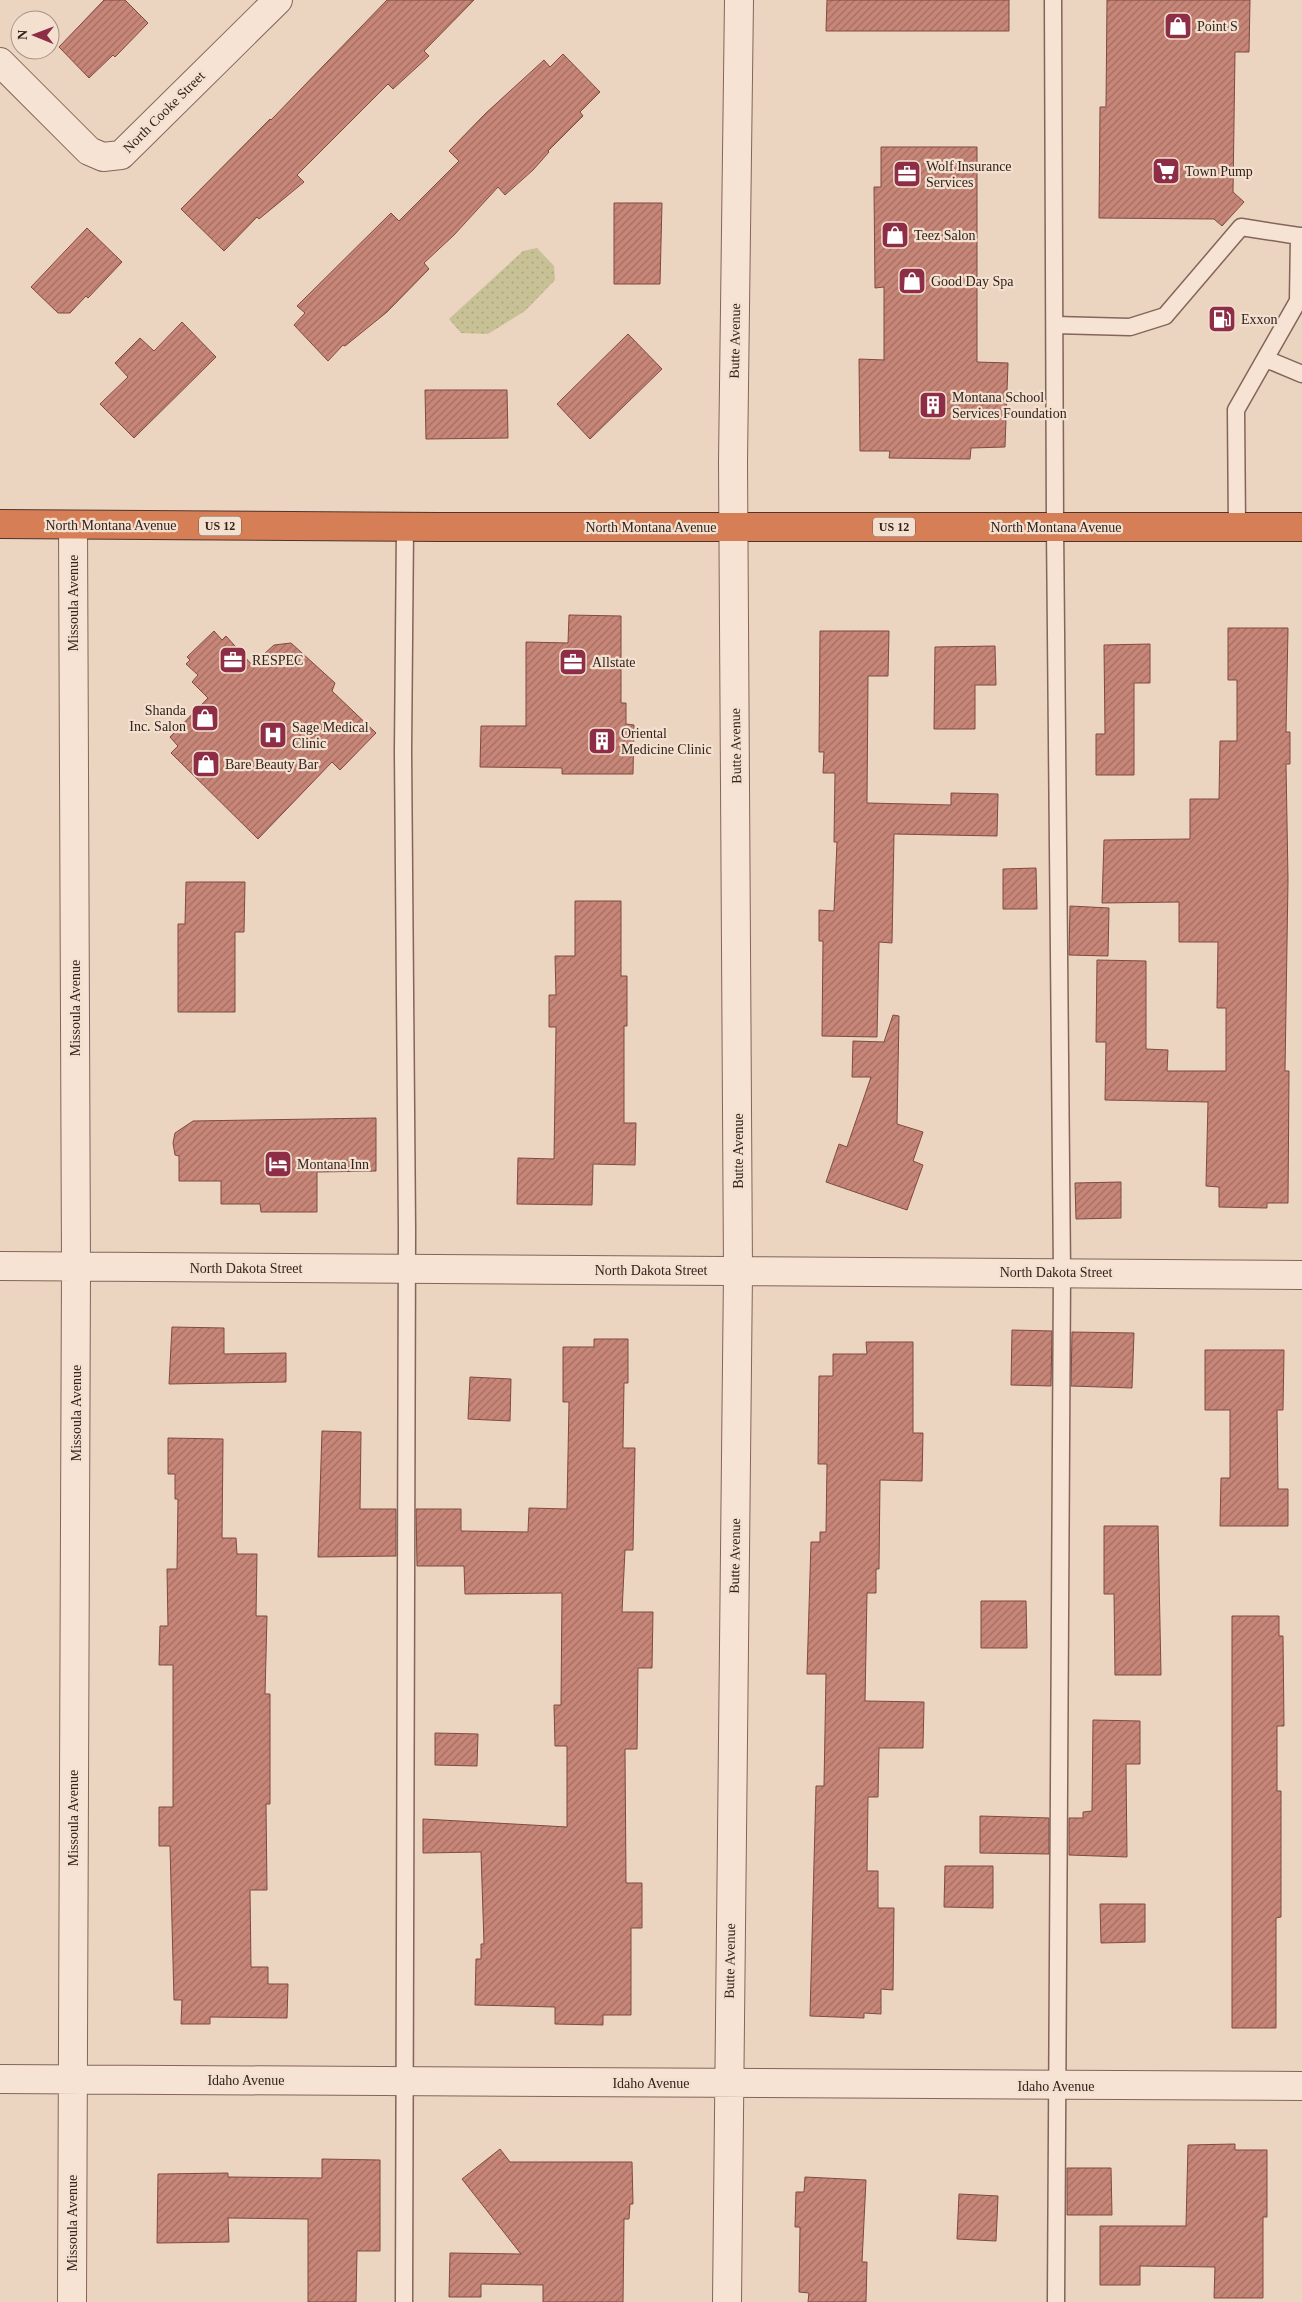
<svg xmlns="http://www.w3.org/2000/svg" width="1302" height="2302" font-family="'Times New Roman',serif">
	<defs>
		<pattern id="park-dots" width="8" height="8" patternUnits="userSpaceOnUse" patternTransform="scale(1.25)"><rect width="8" height="8" fill="#c8c195"/><path d="M2 2h.1M6 6h.1" fill="none" stroke="#aca680" stroke-width="1.8" stroke-linecap="round"/></pattern>
		<pattern id="building-hatch" width="6" height="6" patternUnits="userSpaceOnUse" patternTransform="scale(1.25)"><rect width="6" height="6" fill="#c78678"/><path d="M-1 1l2-2M0 6l6-6M5 7l2-2" fill="none" stroke="#a26d62"/></pattern>
	</defs>
	<rect width="100%" height="100%" fill="#ebd4c0"/>
	<path fill="url(#park-dots)" d="M537 248 554 266 555 280 525 311 488 334 461 333 449 319 523 251Z"/>
	<path fill="url(#building-hatch)" stroke="#804a41" d="M104 0H125L148 23 115 57 113 55 89 78 59 47Z
		M387 0H474L424 51 429 56 393 89 388 84 297 175 304 182 259 219 257 217 224 251 181 209 270 119 271 120Z
		M827 0H1009V31H826Z
		M1107 0H1250L1249 52H1235L1233 192 1244 202 1222 226 1214 219 1099 218 1100 107H1106Z
		M563 54 600 92 580 112 583 116 548 151 549 152 533 170 505 195 498 187 454 235 424 263 429 269 387 312 345 346 343 345 328 361 294 325 305 313 297 306 391 213 399 221 459 161 449 151 486 113 544 60 550 67Z
		M881 147H977V362L1008 363 1005 447 971 448 970 459 889 458 890 451H860L859 359 884 360V287L875 288 874 187H881Z
		M614 203H662L660 284H614Z
		M87 228 122 262 88 298 86 296 70 313H58L31 287Z
		M182 322 216 357 134 438 100 404 128 377 115 363 140 338 154 351Z
		M628 334 662 369 590 439 557 404Z
		M425 390H507L508 438 426 439Z
		M569 615 621 616V703H626V724L634 725 633 774H562V768L480 767 481 726H526V642L568 643Z
		M1228 628H1288L1286 732H1290V764H1286L1288 880 1285 1071H1289L1288 1203H1267V1208L1219 1207V1187L1206 1186 1208 1102 1105 1100 1106 1042H1096L1097 960 1146 961V1049L1168 1050 1167 1071H1226V1008H1217L1218 942H1179V902L1102 903 1104 840 1190 839V799H1219L1220 741H1237V680H1228Z
		M214 631 222 640 226 636 252 665 274 645 291 643 335 683 332 691 376 733 340 770 332 762 258 839 171 753 178 746 170 737 208 698 192 682 198 675 186 664 190 660 187 657Z
		M820 631H889L888 676H868L867 803 951 805V793L998 794 997 836 894 834 892 943 879 942 877 1037 822 1036 823 941H819V910L834 911 837 842H834L835 773H823L824 752H819Z
		M1150 644V683H1134V775H1096V734H1105L1104 645Z
		M995 646 996 685H975V729H934L935 647Z
		M1036 868 1037 909H1003V869Z
		M186 882H245L244 932H235V1012H178V924H185Z
		M575 901H621V976H627V1026H624V1123H636L635 1165 593 1164 592 1205 517 1204 518 1158 554 1159 556 1027H549V995H556L555 956H575Z
		M1070 906 1109 908 1108 956 1069 955Z
		M893 1015 899 1016 897 1124 923 1132 913 1161 923 1165 907 1210 826 1182 839 1144 847 1147 871 1077H852L853 1041 884 1042Z
		M376 1118V1171L317 1172V1212H261L260 1204H221V1181H179V1156L175 1155 173 1143 175 1133 193 1121Z
		M1121 1182V1218L1076 1219 1075 1183Z
		M172 1327 224 1328V1354L286 1353V1382L169 1384Z
		M1012 1330 1052 1331 1051 1386 1011 1385Z
		M1072 1332 1134 1333 1132 1388 1071 1386Z
		M594 1339H628V1383H624L623 1444V1448H635L633 1550H625L622 1612H653L652 1668H638L637 1749H625L626 1883H642V1928H631V2015H603V2025L555 2024V2007L475 2005 476 1959H481V1944H484L481 1852 423 1853V1819L567 1827V1746H555L554 1705H561L562 1593 465 1594 464 1566H417L416 1509H461V1531L528 1532 529 1508 567 1509 569 1402H563V1347H594Z
		M866 1342H913V1433H923L922 1481 880 1480 879 1569H876V1593H867L865 1701 924 1702 923 1748H879L878 1797H868L867 1871H878V1908H894L893 1990 881 1989V2014L864 2013V2018L810 2016 816 1786H824L826 1674H807L811 1542H820V1532H826L827 1464H818L819 1376H833V1354H867Z
		M1205 1350H1284L1283 1410H1277L1278 1489H1288V1526H1220L1221 1478H1230V1410H1205Z
		M470 1377 511 1379 510 1421 468 1419Z
		M322 1431 361 1432 360 1509H396V1556L318 1557Z
		M168 1438 223 1439 222 1538H236L237 1554H257L256 1616H267L265 1694H270V1804H266L267 1890H250L251 1967H268V1984H288L287 2018 210 2017V2024H181L182 2000H174L170 1846H159V1807H173V1665H159L160 1626H168L167 1569H177L178 1499H175V1474H168Z
		M1104 1526H1158L1161 1675H1115L1114 1594H1104Z
		M981 1601H1026L1027 1648H981Z
		M1232 1616H1279V1636H1283L1284 1726H1277V1791H1281V1917L1276 1918V2028H1232Z
		M1093 1720 1140 1721V1764H1126L1127 1857 1069 1855V1818H1083V1812L1092 1811Z
		M435 1733 478 1734 477 1766 435 1765Z
		M980 1816 1049 1818V1854L980 1853Z
		M945 1866H993V1908L944 1907Z
		M1100 1904H1145V1942L1101 1943Z
		M1235 2144V2150H1267V2217H1263V2298H1214L1215 2267 1140 2266V2285H1100V2226H1186L1188 2145Z
		M500 2149 510 2162H632L633 2204H630L629 2219H624L623 2302H543V2285L481 2284V2297H449L450 2253 521 2254 462 2179Z
		M322 2159 380 2160V2251H357L356 2302H308V2219L228 2218 229 2242 157 2243 158 2174 228 2173V2177L322 2178Z
		M1067 2168H1111L1112 2215H1067Z
		M805 2177 866 2180 862 2262H867L866 2302H808L809 2293 799 2292 800 2227H795L796 2192H804Z
		M959 2194 998 2196 996 2241 957 2239Z"/>
	<g fill="none" stroke-linecap="round" stroke-linejoin="round">
		<defs>
			<path id="lane" d="M1053 0 1055 527 1062 1272 1056 2302
				M1055 325 1130 327 1165 316 1241 227 1299 236
				M1266 359 1302 374
				M1237 527 1236 410 1298 301 1299 236H1302
				M404 2302 407 1230 403 751 405 527"/>
			<path id="street" d="M0 62 89 151 103 157 121 155 278 0
				M0 1266 1302 1275
				M0 2079 1302 2086
				M72 2302 76 1267 73 525
				M727 2302 738 1271 733 462 739 0"/>
			<path id="highway" d="M0 524 439 527H1302"/>
		</defs>
		<use href="#lane" stroke="#836559" stroke-width="19"/>
		<use href="#street" stroke="#836559" stroke-width="30"/>
		<use href="#highway" stroke="#50352e" stroke-width="30"/>
		<use href="#lane" stroke="#f6e3d3" stroke-width="16"/>
		<use href="#street" stroke="#f6e3d3" stroke-width="28"/>
		<use href="#highway" stroke="#d67e55" stroke-width="28"/>
	</g>
	<defs>
		<symbol id="shop-square" viewBox="-11 -11 22 22"><rect x="-9" y="-9" width="18" height="18" rx="4" fill="#8e2d46" stroke="#f3e0cf"/><path d="M-5-2.5h2.3a2.7 3.5 0 0 1 5.4 0H5L5.5 6h-11ZM-1.5-2.5h3a1.5 2.3 0 0 0-3 0Z" fill="#fff"/></symbol>
		<symbol id="supermarket-square" viewBox="-11 -11 22 22"><rect x="-9" y="-9" width="18" height="18" rx="4" fill="#8e2d46" stroke="#f3e0cf"/><path d="M-6-5.5h2.5l.6 2H6L4.5 2H-2.5L-4.4-4H-6ZM-1.5 3.2a1.3 1.3 0 1 0 .1 0ZM3 3.2a1.3 1.3 0 1 0 .1 0Z" fill="#fff"/></symbol>
		<symbol id="office-square" viewBox="-11 -11 22 22"><rect x="-9" y="-9" width="18" height="18" rx="4" fill="#8e2d46" stroke="#f3e0cf"/><path d="M-6-3h4V-5.5h4V-3h4V5H-6ZM-1-4.5V-3h2v-1.5ZM-6 0V1H6V0Z" fill="#fff"/></symbol>
		<symbol id="fuel-square" viewBox="-11 -11 22 22"><rect x="-9" y="-9" width="18" height="18" rx="4" fill="#8e2d46" stroke="#f3e0cf"/><path d="M-5.5-6h7V0h2V4h1.3V-2.5L3-4.5l.8-.8L6-3V5H2.5V1h-1V6h-7ZM-4.2-4.7v3.2H.2V-4.7Z" fill="#fff"/></symbol>
		<symbol id="building-square" viewBox="-11 -11 22 22"><rect x="-9" y="-9" width="18" height="18" rx="4" fill="#8e2d46" stroke="#f3e0cf"/><path d="M-4-6H4V6H1V3H-1V6H-4ZM-2.5-4.3h1.7v1.8h-1.7ZM.8-4.3h1.7v1.8H.8ZM-2.5-1h1.7V.8h-1.7ZM.8-1h1.7V.8H.8Z" fill="#fff"/></symbol>
		<symbol id="hospital-square" viewBox="-11 -11 22 22"><rect x="-9" y="-9" width="18" height="18" rx="4" fill="#8e2d46" stroke="#f3e0cf"/><path d="M-5-5h3v3.5h4V-5h3V5h-3V1.5h-4V5h-3Z" fill="#fff"/></symbol>
		<symbol id="hotel-square" viewBox="-11 -11 22 22"><rect x="-9" y="-9" width="18" height="18" rx="4" fill="#8e2d46" stroke="#f3e0cf"/><path d="M-6-4.5h1.5V1H6V5H4.5V3h-9V5H-6ZM-4 0a1.8 1.8 0 1 1 3.6 0ZM.5 0V-2.5h3Q6-2.5 6 0Z" fill="#fff"/></symbol>
	</defs>
	<g fill-rule="evenodd">
		<use href="#shop-square" x="1162" y="10" width="32" height="32"/>
		<use href="#supermarket-square" x="1150" y="155" width="32" height="32"/>
		<use href="#office-square" x="891" y="158" width="32" height="32"/>
		<use href="#shop-square" x="879" y="219" width="32" height="32"/>
		<use href="#shop-square" x="896" y="265" width="32" height="32"/>
		<use href="#fuel-square" x="1206" y="303" width="32" height="32"/>
		<use href="#building-square" x="917" y="389" width="32" height="32"/>
		<use href="#office-square" x="217" y="644" width="32" height="32"/>
		<use href="#office-square" x="557" y="646" width="32" height="32"/>
		<use href="#shop-square" x="189" y="702" width="32" height="32"/>
		<use href="#hospital-square" x="257" y="719" width="32" height="32"/>
		<use href="#building-square" x="586" y="725" width="32" height="32"/>
		<use href="#shop-square" x="190" y="748" width="32" height="32"/>
		<use href="#hotel-square" x="262" y="1148" width="32" height="32"/>
	</g>
	<g text-anchor="middle" dominant-baseline="central" stroke-width="4.5" stroke-linejoin="round" paint-order="stroke">
		<g fill="#f3e0cf" stroke="#6d5b52" stroke-width="1">
			<rect x="199" y="516.5" width="42" height="19" rx="4"/>
			<rect x="873" y="517.5" width="42" height="19" rx="4"/>
		</g>
		<g font-size="12" font-weight="bold" fill="#33221d">
			<text x="220" y="526">US 12</text>
			<text x="894" y="527">US 12</text>
		</g>
		<g font-size="14" fill="#33221d" stroke="#f3e0cf" text-anchor="start">
			<text x="1197" y="26">Point S</text>
			<text x="926" y="166">Wolf Insurance<tspan x="926" dy="16">Services</tspan></text>
			<text x="1185" y="171">Town Pump</text>
			<text x="914" y="235">Teez Salon</text>
			<text x="931" y="281">Good Day Spa</text>
			<text x="1241" y="319">Exxon</text>
			<text x="952" y="397">Montana School<tspan x="952" dy="16">Services Foundation</tspan></text>
			<text x="252" y="660">RESPEC</text>
			<text x="592" y="662">Allstate</text>
			<text x="186" y="710" text-anchor="end">Shanda<tspan x="186" dy="16">Inc. Salon</tspan></text>
			<text x="292" y="727">Sage Medical<tspan x="292" dy="16">Clinic</tspan></text>
			<text x="621" y="733">Oriental<tspan x="621" dy="16">Medicine Clinic</tspan></text>
			<text x="225" y="764">Bare Beauty Bar</text>
			<text x="297" y="1164">Montana Inn</text>
		</g>
		<g font-size="14" fill="#33221d" stroke="#f3e0cf">
			<text transform="translate(164 112) rotate(-45)">North Cooke Street</text>
			<text transform="translate(735 341) rotate(-89)">Butte Avenue</text>
			<text x="111" y="525">North Montana Avenue</text>
			<text x="651" y="527">North Montana Avenue</text>
			<text x="1056" y="527">North Montana Avenue</text>
			<text transform="translate(73 603) rotate(-90)">Missoula Avenue</text>
			<text transform="translate(736 746) rotate(-91)">Butte Avenue</text>
			<text transform="translate(75 1008) rotate(-90)">Missoula Avenue</text>
			<text transform="translate(738 1151) rotate(-90)">Butte Avenue</text>
			<text x="246" y="1268">North Dakota Street</text>
			<text x="651" y="1270">North Dakota Street</text>
			<text x="1056" y="1272">North Dakota Street</text>
			<text transform="translate(76 1413) rotate(-90)">Missoula Avenue</text>
			<text transform="translate(735 1556) rotate(-89)">Butte Avenue</text>
			<text transform="translate(73 1818) rotate(-90)">Missoula Avenue</text>
			<text transform="translate(730 1961) rotate(-89)">Butte Avenue</text>
			<text x="246" y="2080">Idaho Avenue</text>
			<text x="651" y="2083">Idaho Avenue</text>
			<text x="1056" y="2086">Idaho Avenue</text>
			<text transform="translate(72 2223) rotate(-90)">Missoula Avenue</text>
		</g>
	</g>
	<g transform="translate(35 35) rotate(271)"><circle r="24" fill="#f3e0cf" stroke="#a69488"/>
	<path d="M0-4L9 19L0 12L-9 19Z" fill="#8e2d46"/>
	<text y="-8" font-size="14" font-weight="bold" text-anchor="middle" fill="#33221d">N</text>
	</g>
</svg>
